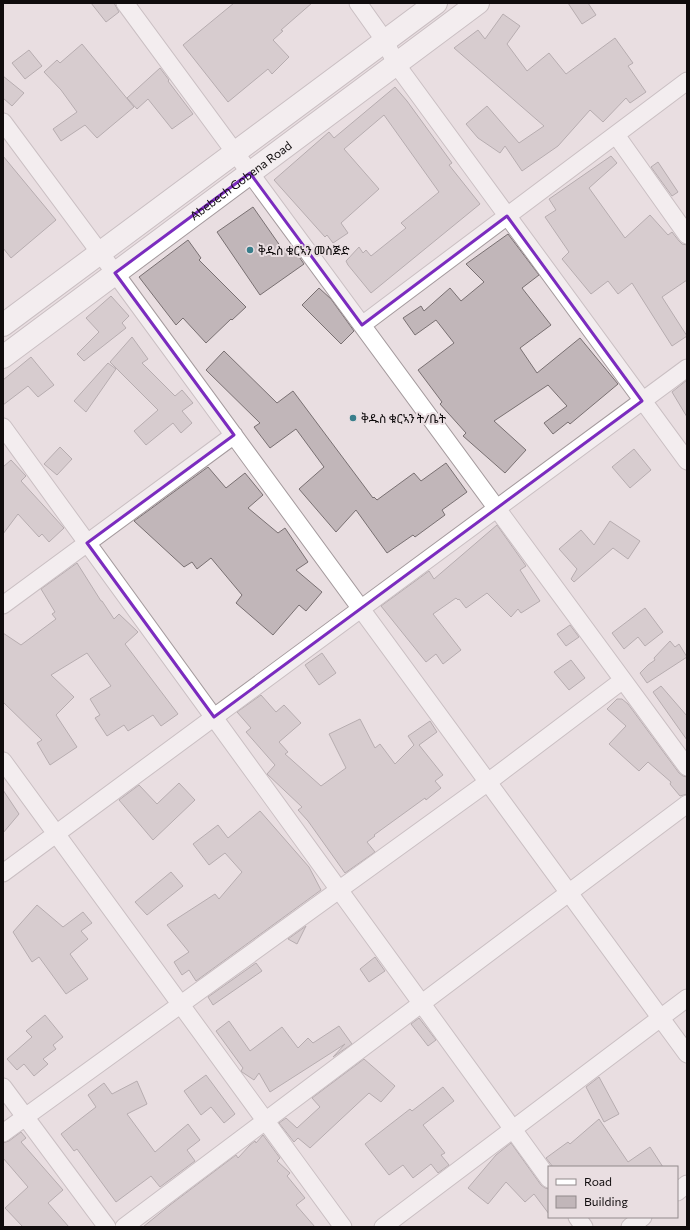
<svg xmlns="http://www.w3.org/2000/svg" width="690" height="1230" font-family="Commissioner,'Noto Sans Ethiopic',sans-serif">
	<rect width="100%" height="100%" fill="#e9dee1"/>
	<path fill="#c1b6b9" stroke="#797072" d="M91 3H114L119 12 106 22Z
		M234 3H312L281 30 283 31 273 40 289 57 272 74 268 69 228 102 183 45Z
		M568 3H588L596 15 582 24Z
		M503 14 520 26 507 44 527 71 549 53 566 74 615 38 633 63 628 66 646 92 630 103 626 98 603 122 590 110 558 146 522 171 505 146 500 153 478 138 466 124 487 106 519 143 544 126 454 48 478 30 485 39Z
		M82 44 134 107 97 138 85 125 61 141 53 129 77 112 61 90 44 72 57 60 60 63Z
		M29 50 42 66 25 79 12 63Z
		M160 68 169 80 168 81 193 114 172 129 148 99 137 109 127 98Z
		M3 76 24 93 12 106 3 98Z
		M395 87 407 101 452 163 449 165 480 204 371 293 348 265 346 261 359 247 363 253 366 250 371 256 406 228 401 223 439 192 384 115 344 149 379 189 341 223 348 233 333 243 327 235 325 237 274 180 329 132 334 138Z
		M3 156 56 220 11 258 3 248Z
		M611 156 617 163 589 188 625 238 650 215 668 235 672 232 679 241 682 244 687 245V280L662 297 687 336 672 346 632 283 618 294 608 281 591 294 562 259 569 252 545 217 556 210 549 199Z
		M658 162 678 192 672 196 651 167Z
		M253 207 283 250 291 245 304 264 260 295 217 232Z
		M508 234 539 275 522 288 551 325 520 348 537 373 580 338 618 384 570 424 568 422 553 434 544 423 567 406 548 385 494 421 526 450 505 473 463 436 466 433 440 404 442 402 418 370 454 343 436 320 415 335 403 318 421 306 424 311 450 288 461 301 484 282 466 264Z
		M188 240 201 258 199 260 246 307 232 320 231 319 206 343 183 318 176 325 139 277Z
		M319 288 331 299 354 331 341 344 302 305Z
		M111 296 129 316 122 323 126 328 84 361 77 354 99 332 86 318Z
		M132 337 148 359 142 363 175 396 182 390 193 403 182 411 192 423 181 433 173 423 146 445 134 431 158 410 110 362Z
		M224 351 277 403 293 391 373 498 374 497 377 500 414 473 421 481 446 463 467 492 442 510 445 515 415 537 413 535 387 553 356 510 336 532 299 489 324 467 296 429 270 448 254 427 260 423 206 370Z
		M31 357 54 385 38 397 28 386 3 405V380Z
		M108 363 116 369 86 412 74 401Z
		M687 380V417L672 392Z
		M60 447 72 459 57 475 44 464Z
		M634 449 651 470 630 488 612 467Z
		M11 460 26 476 21 481 64 528 49 542 42 534 39 537 18 514 3 534V467Z
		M208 467 226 488 245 473 263 495 248 508 278 533 285 528 308 562 296 570 322 592 306 611 299 605 273 635 236 603 242 595 211 558 197 569 192 562 184 567 134 521Z
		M610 521 640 541 628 559 613 548 574 582 571 579 577 569 559 549 581 530 594 545Z
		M497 525 526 566 520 570 540 601 521 613 518 609 511 617 487 593 466 608 459 599 458 600 456 598 433 614 461 650 443 664 436 654 426 662 381 606 429 571 434 579Z
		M77 563 101 601H102L114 619 119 614 138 632 125 644 178 714 161 726 153 715 128 731 124 725 107 736 95 718 100 715 90 699 111 686 87 653 51 675 74 697 56 715 77 747 50 765 37 743 42 740 3 702V633L21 645 56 619 52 614 55 612 41 589Z
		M645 608 663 632 645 646 638 637 624 649 612 633Z
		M570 625 579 637 566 646 557 634Z
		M670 641 675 647 679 644 687 657 647 683 640 673 648 665 655 660 654 658Z
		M322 653 336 673 319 685 305 665Z
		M571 660 585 678 569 690 554 672Z
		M661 686 687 716V740L653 692Z
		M261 695 276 712 284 705 301 723 279 742 288 752 285 754 321 786 346 768 329 734 360 719 375 748 380 744 395 764 414 745 408 736 430 721 437 732 419 745 443 775 435 781 441 788 426 800 425 798 374 835 375 836 367 842 375 852 345 873 308 821 298 810 302 807 267 774 275 765 246 732 251 728 237 712Z
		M617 699H622L628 704 679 773 683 776 687 777V794L680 796 670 784 671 782 648 762 639 771 609 744 626 726 607 709Z
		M179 783 195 800 153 840 119 800 139 785 157 804Z
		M3 790 19 814 3 833Z
		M260 811 309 867 321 890 196 981 189 970 182 975 174 962 189 952 167 925 215 894 219 899 242 872 225 853 209 865 193 844 218 825 228 838Z
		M171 872 183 886 147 915 135 902Z
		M37 905 63 927 83 912 92 923 81 931 88 939 70 954 88 979 66 994 39 957 32 962 13 932Z
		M306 926 297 944 288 939Z
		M375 957 385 971 369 982 360 969Z
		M256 963 262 971 213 1005 208 997Z
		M45 1015 63 1037 53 1045 56 1049 43 1059 48 1064 34 1076 24 1064 17 1070 7 1059 32 1037 26 1031Z
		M419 1018 436 1040 428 1046 411 1024Z
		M229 1021 250 1051 282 1027 298 1048 308 1038 313 1043 339 1026 352 1044 333 1057 345 1044 270 1092 259 1073 254 1080 242 1072 241 1071 243 1068 216 1031Z
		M364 1059 395 1086 381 1102 369 1093 310 1148 298 1138 294 1142 279 1123 286 1118 297 1128 320 1107 312 1098Z
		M206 1075 235 1114 224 1123 211 1107 201 1115 184 1091Z
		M599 1077 619 1114 604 1122 586 1087Z
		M137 1081 147 1104 127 1114 155 1152 188 1124 200 1140 187 1150 195 1161 160 1187 151 1176 116 1202 77 1149 74 1151 61 1134 96 1107 88 1095 104 1083 112 1094Z
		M443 1087 454 1101 423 1125 445 1153 441 1155 449 1165 438 1173 431 1164 413 1178 403 1165 389 1175 365 1144 410 1109 412 1111Z
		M599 1119 628 1162 650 1147 663 1167H553L546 1158 568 1142 570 1144Z
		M21 1132 26 1138 21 1142 63 1190 48 1203 69 1227H23L5 1208 28 1187 3 1158V1143L9 1141Z
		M263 1135 280 1158 277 1161 290 1173 287 1176 305 1198 296 1205 315 1227H143L170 1205 236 1155 238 1158 250 1145 255 1141 256 1143Z
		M511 1143 541 1185 545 1188 549 1189V1214L534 1194 525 1202 506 1182 488 1204 468 1188 496 1155Z"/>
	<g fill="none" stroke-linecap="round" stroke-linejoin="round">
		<defs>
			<path id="street" d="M125 3 687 767
				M358 3 385 41 396 64 687 461
				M3 122 115 273 687 1054
				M616 135 687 235
				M362 325 687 81
				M3 427 549 1179
				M3 605 234 435
				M3 761 343 1227
				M3 873 687 368
				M3 1087 107 1227
				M3 1133 488 782 623 680
				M677 1192 687 1184
				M577 1217 584 1227
				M124 1227 687 804
				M383 1227 687 998
				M630 1227 643 1217"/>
			<g id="secondary">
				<path d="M3 325 436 3"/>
				<path id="s1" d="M3 357 478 3"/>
			</g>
		</defs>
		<use href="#street" stroke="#a49a9d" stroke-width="19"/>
		<use href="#secondary" stroke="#a49a9d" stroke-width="24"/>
		<use href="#street" stroke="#fff" stroke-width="17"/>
		<use href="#secondary" stroke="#fff" stroke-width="22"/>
	</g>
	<path d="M0 0H690V1230H0ZM250 173 362 325 507 216 642 401 214 717 87 543 234 435 115 273Z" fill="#e9dee1" fill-opacity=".55" fill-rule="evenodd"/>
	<path fill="none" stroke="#7b2cbf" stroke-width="3" stroke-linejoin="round" d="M250 173 362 325 507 216 642 401 214 717 87 543 234 435 115 273Z"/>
	<g fill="#397e8b" stroke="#e9dee1" stroke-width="1.5">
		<circle cx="250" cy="250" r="4"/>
		<circle cx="353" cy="418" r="4"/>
	</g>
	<g text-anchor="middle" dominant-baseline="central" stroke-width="4" stroke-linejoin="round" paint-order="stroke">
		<g font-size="12" fill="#100c0d" stroke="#e9dee1">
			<text stroke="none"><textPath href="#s1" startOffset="296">Abebech Gobena Road</textPath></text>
		</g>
		<g font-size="12" fill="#100c0d" stroke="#e9dee1" text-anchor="start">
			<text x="258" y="250">ቅዱስ ቁርኣን መስጅድ</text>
			<text x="361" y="418">ቅዱስ ቁርኣን ት/ቤት</text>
		</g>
	</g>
	<rect width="690" height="1230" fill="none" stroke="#100c0d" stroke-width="8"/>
	<rect x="548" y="1166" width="130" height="52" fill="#e9dee1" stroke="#928a8c"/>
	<rect x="556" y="1179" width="20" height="6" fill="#ffffff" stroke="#928a8c"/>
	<text x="584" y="1186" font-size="12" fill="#100c0d">Road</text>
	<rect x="556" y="1196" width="20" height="12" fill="#c1b6b9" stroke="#928a8c"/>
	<text x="584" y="1206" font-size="12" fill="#100c0d">Building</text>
</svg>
